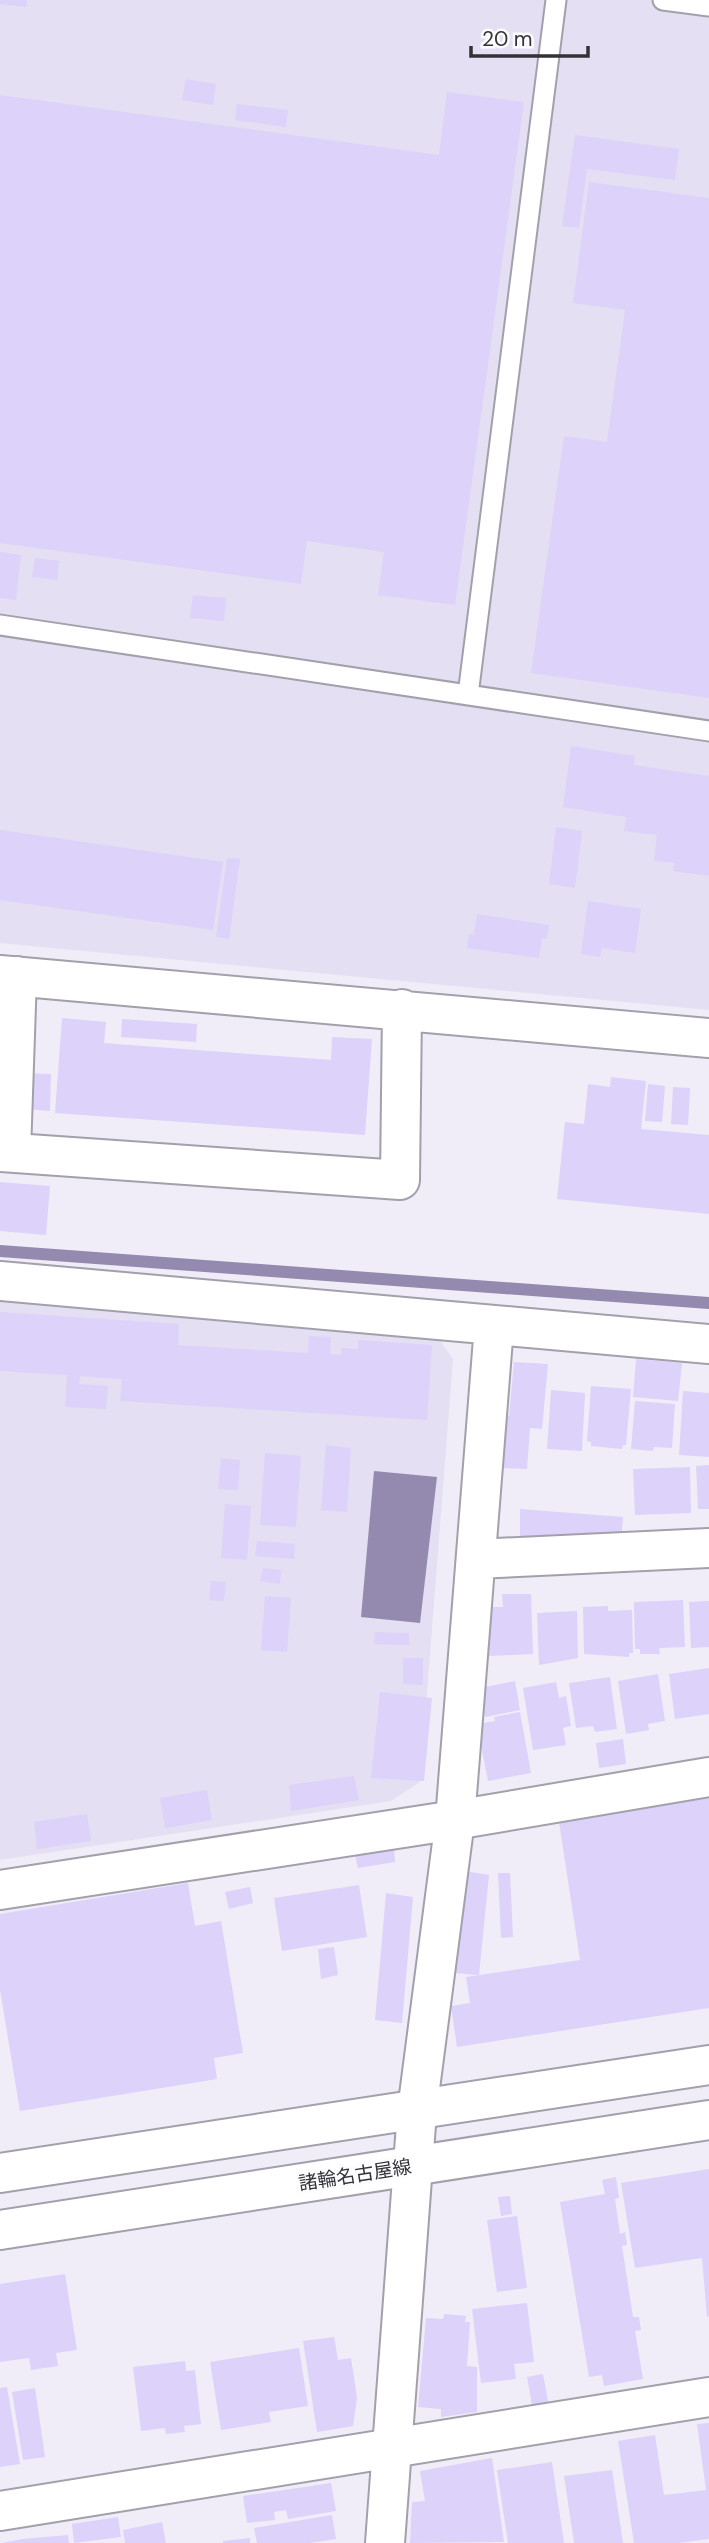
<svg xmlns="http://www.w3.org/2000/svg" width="709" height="2543" font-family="'DM Sans','Noto Sans JP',sans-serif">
	<rect width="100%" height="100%" fill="#f0edf9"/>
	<path fill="#e4dff2" d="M0 0H709V1010L0 943Z
		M0 1300 439 1339 453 1359 420 1782 391 1801 0 1860Z"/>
	<path fill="#948aaf" d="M374 1471 437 1477 420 1623 361 1617Z"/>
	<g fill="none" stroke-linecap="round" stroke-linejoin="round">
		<path stroke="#948aaf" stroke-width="12" d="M0 1251 709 1303"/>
	</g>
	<path fill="#ddd2f9" d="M0 0H27L26 7 0 4Z
		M186 79 216 84 213 105 182 100Z
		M447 92 524 102 455 605 378 595 384 552 307 541 301 584 0 543V95L439 155Z
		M237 104 288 110 286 127 235 120Z
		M575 135 679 149 675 180 587 169 579 228 562 226Z
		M589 182 709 198V698L531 673 564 436 607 442 625 310 573 303Z
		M0 552 21 555 16 600 0 598Z
		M35 558 59 561 57 580 32 577Z
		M193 595 226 598 224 621 190 618Z
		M571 746 635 756 634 765 709 776V876L673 871 674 863 654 861 657 835 624 831 626 817 563 807Z
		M556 827 582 831 575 888 549 884Z
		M0 830 223 862 213 930 0 900Z
		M227 858 240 859 229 939 216 937Z
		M588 901 641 909 635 953 602 948 600 957 581 954Z
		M477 914 549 925 547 939 542 938 539 958 467 948 469 934 474 935Z
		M62 1018 106 1022 104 1043 331 1060 332 1037 372 1039 365 1135 55 1113Z
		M122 1019 197 1024 196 1042 121 1037Z
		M23 1073 51 1074 50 1111 21 1109Z
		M611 1077 646 1081 641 1129 709 1135V1214L557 1199 565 1122 584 1124 588 1084 610 1087Z
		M648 1084 665 1086 662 1122 645 1121Z
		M673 1087 690 1088 688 1125 671 1124Z
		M0 1182 50 1186 46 1235 0 1231Z
		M0 1312 179 1324 178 1345 308 1353 309 1336 331 1337 330 1354 341 1355V1348L358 1349V1340L432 1345 427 1420 120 1401 122 1379 80 1376 79 1384 108 1386 106 1409 65 1407 67 1375 0 1371Z
		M636 1359 682 1363 678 1401 633 1397Z
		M514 1362 548 1364 542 1429 530 1428 527 1469 501 1468 503 1416H509Z
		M591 1386 631 1389 626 1445H623L622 1449 591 1446V1442L587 1441Z
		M551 1390 585 1393 582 1451 547 1449Z
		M683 1391 709 1393V1457L679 1455Z
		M635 1401 675 1404 672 1448 654 1447 653 1451 631 1449Z
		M326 1445 351 1448 347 1512 321 1510Z
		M265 1453 301 1456 296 1527 260 1525Z
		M221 1458 240 1460 238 1490 218 1489Z
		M709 1465V1509H698L696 1466Z
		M690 1467 691 1513 635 1515 633 1469Z
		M225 1504 251 1506 247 1560 221 1558Z
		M520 1509 623 1517 621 1543 520 1537Z
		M257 1541 295 1544 294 1559 255 1556Z
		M263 1568 281 1570 280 1584 260 1581Z
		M211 1581 226 1582 224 1601 209 1600Z
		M502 1594H531L533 1654 489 1656 487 1607H503Z
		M265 1596 291 1598 287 1652 261 1650Z
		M683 1600 685 1647 659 1648 660 1654H640V1649H635L634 1602Z
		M709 1601V1647L691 1648 689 1602Z
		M608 1606V1611L632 1610 633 1653H629V1657L584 1654 583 1607Z
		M577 1611 578 1658 539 1665 537 1613Z
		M375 1632 409 1633V1645L374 1644Z
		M403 1658H423V1685L403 1684Z
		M709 1668V1714L675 1719 669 1674Z
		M658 1674 665 1721 648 1724 649 1730 626 1734 618 1681Z
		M610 1677 617 1729 595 1732 593 1726 576 1728 569 1683Z
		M515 1681 520 1710 485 1717 480 1688Z
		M556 1682 559 1698 566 1696 571 1726 563 1728 566 1745 533 1750 523 1688Z
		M380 1692 432 1698 424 1781 371 1778Z
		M520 1712 531 1773 488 1781 477 1724 495 1721 494 1717Z
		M623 1739 626 1764 599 1768 596 1743Z
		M354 1776 359 1800 291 1811 289 1785Z
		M207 1790 212 1820 165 1828 160 1798Z
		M709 1798V2008L457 2047 451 2006 470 2003 466 1977 580 1960 559 1822Z
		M87 1814 91 1841 37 1849 34 1822Z
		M394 1849 395 1862 358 1868 355 1855Z
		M464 1871 489 1875 479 1975 454 1973Z
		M498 1873H510L513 1937 501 1938Z
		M188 1883 195 1926 221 1921 243 2053 214 2058 217 2079 20 2111 0 1990V1914Z
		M359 1885 367 1937 282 1951 274 1898Z
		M250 1887 253 1903 229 1909 225 1892Z
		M386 1893 413 1897 402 2023 375 2020Z
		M334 1947 338 1975 321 1979 318 1949Z
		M709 2169V2316L707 2317 702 2258 635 2268 621 2183Z
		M616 2177 619 2198 615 2199 620 2234 625 2232 627 2245 622 2246 633 2317H639L641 2330 635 2331 643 2379 604 2386 602 2375 589 2377 560 2202 605 2194 602 2180Z
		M510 2196 512 2214 501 2216 498 2197Z
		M517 2216 527 2288 497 2292 487 2220Z
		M65 2274 77 2350 56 2353 58 2366 31 2370 29 2358 0 2362V2284Z
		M527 2303 534 2362 514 2364 516 2379 481 2383 472 2309Z
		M444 2314 466 2316 465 2322H470L467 2366 477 2367V2412L441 2417V2409L418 2407 426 2318 443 2319Z
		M334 2337 338 2360 351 2358 357 2398 353 2426 317 2432 303 2341Z
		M299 2348 308 2406 269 2412 271 2422 221 2430 210 2362Z
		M185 2361 186 2371 195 2370 201 2424 184 2426 185 2432 166 2434 165 2428 141 2431 133 2367Z
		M543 2374 548 2402 532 2405 527 2377Z
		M7 2387 20 2464 0 2467V2388Z
		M35 2388 45 2457 23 2460 12 2392Z
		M709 2423V2539L678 2543H634L618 2441 655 2435 664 2495 706 2490 697 2424Z
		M492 2458 504 2542 410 2543 412 2502 425 2501 420 2471Z
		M552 2462 564 2543H508L497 2470Z
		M612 2470 623 2543H574L564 2476Z
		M331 2483 336 2511 288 2519 286 2510 274 2512 275 2520 247 2523 243 2496Z
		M332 2515 336 2539 310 2543H257L254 2528Z
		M118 2517 121 2537 74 2543 72 2524Z
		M162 2522 166 2543H125L123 2530Z
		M68 2535 69 2543H2L22 2539Z
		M250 2538V2543H223V2541Z"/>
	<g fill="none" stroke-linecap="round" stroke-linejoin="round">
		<defs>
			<path id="lane" d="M663 0 709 6
				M0 625 709 731
				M468 695 556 0"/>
			<path id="street" d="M0 975 709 1038
				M0 1152 400 1180 402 1009
				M11 1152 17 976
				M0 1281 709 1344
				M476 1559 709 1548
				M0 1890 455 1820 709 1777
				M0 2511 709 2397
				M385 2543 417 2111 455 1820 494 1326"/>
			<path id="primary" d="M0 2173 709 2065
				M0 2230 709 2120"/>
		</defs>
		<use href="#lane" stroke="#a2a0ab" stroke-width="23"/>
		<use href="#street" stroke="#a2a0ab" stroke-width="42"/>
		<use href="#primary" stroke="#a2a0ab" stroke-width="42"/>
		<use href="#lane" stroke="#fff" stroke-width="19"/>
		<use href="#street" stroke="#fff" stroke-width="38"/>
		<use href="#primary" stroke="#fff" stroke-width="38"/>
	</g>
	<g text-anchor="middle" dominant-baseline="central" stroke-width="7" stroke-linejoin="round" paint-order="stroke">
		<g font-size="19" fill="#333237" stroke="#fdfcfe">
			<text transform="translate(355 2175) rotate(-9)">諸輪名古屋線</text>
		</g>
	</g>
	<path d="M471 46v10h117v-10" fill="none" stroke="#333237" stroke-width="3.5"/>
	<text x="482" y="46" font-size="21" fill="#333237" stroke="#fdfcfe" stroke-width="5" paint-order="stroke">20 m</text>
</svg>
